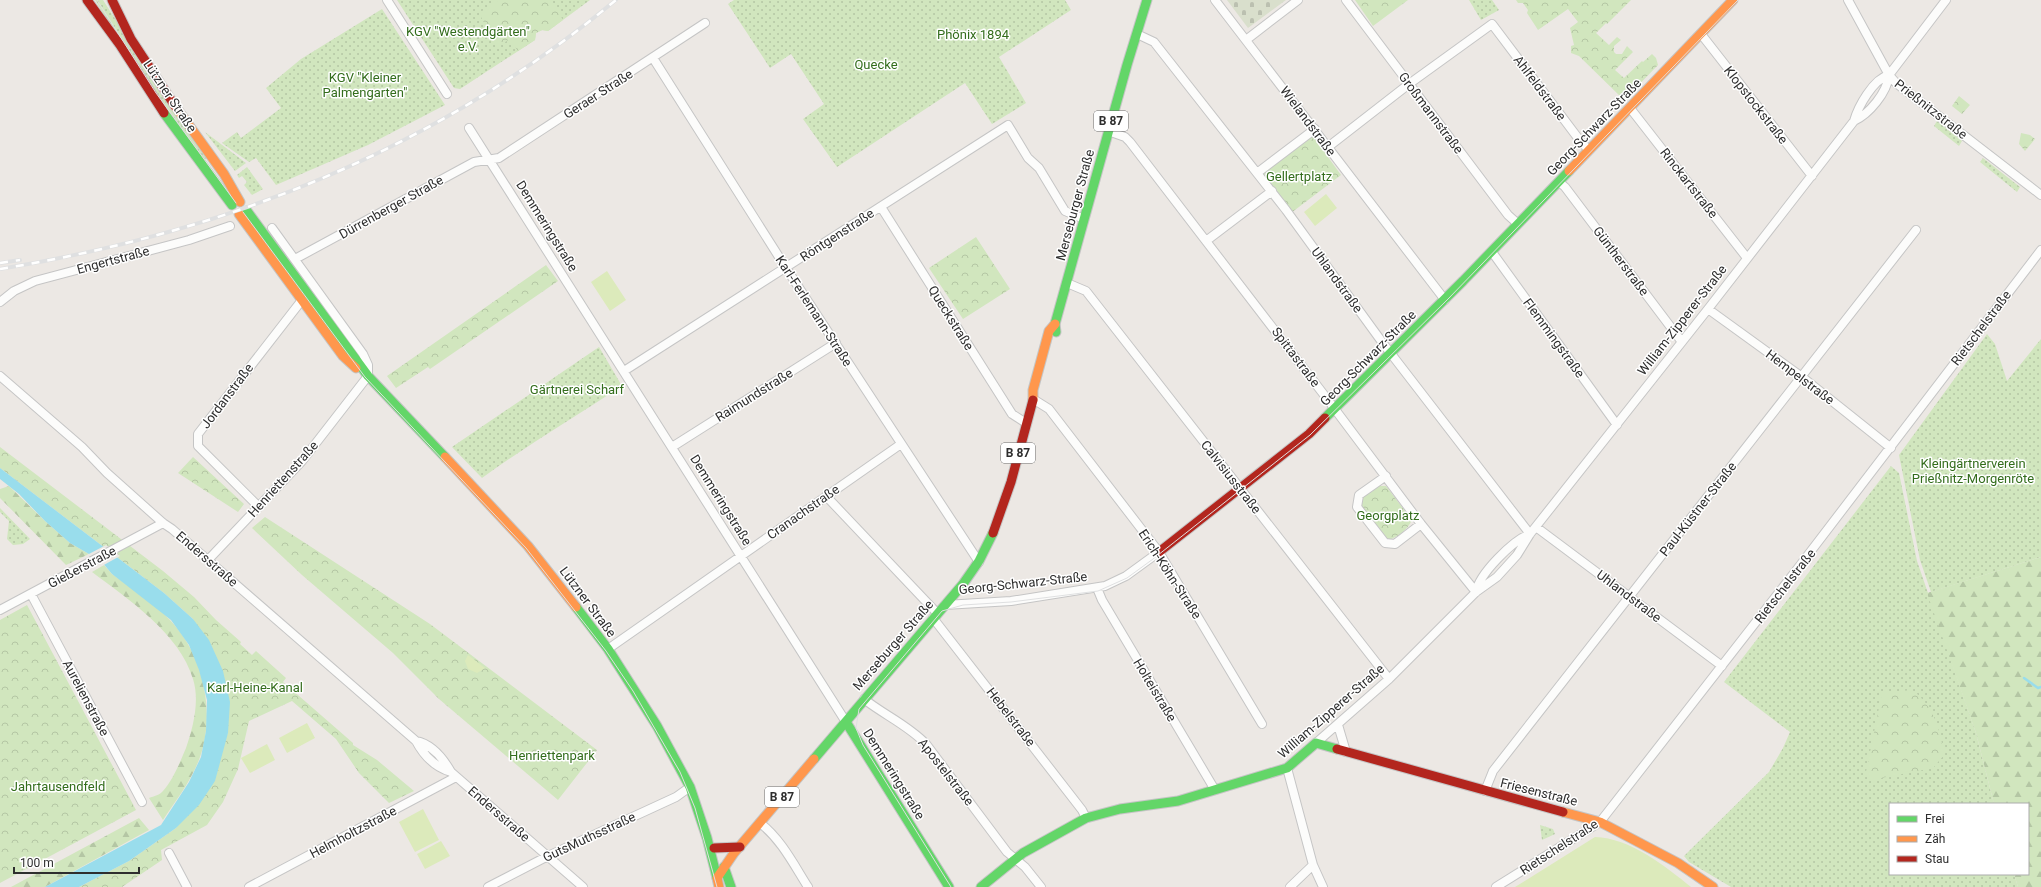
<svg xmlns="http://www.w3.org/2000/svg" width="2041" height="887" font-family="Roboto,sans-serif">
	<defs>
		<pattern id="grass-dots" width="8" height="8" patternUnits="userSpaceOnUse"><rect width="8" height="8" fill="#d1e6be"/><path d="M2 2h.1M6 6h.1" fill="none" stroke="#b4c6a4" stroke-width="1.8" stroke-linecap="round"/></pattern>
		<pattern id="forest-firs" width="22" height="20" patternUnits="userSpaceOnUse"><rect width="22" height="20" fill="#d1e6be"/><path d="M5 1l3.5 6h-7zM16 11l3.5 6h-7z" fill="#b4c6a4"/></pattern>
		<pattern id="cemetery-stones" width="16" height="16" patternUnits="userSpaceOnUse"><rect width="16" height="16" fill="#d9dfcc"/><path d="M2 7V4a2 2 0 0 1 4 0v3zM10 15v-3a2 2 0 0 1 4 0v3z" fill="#bbc0b0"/></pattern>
		<pattern id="park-crowns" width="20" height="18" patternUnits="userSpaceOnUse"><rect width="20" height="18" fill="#d1e6be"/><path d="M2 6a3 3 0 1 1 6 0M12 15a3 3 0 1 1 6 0" fill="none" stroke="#b4c6a4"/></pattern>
	</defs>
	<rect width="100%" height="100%" fill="#ece8e4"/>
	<path fill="url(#grass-dots)" d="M95 0H103L160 89 208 157 202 161 154 94Z
		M397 0H590L548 31 542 30 536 33 535 40 460 89 454 88Z
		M734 0H1065L1071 10 999 57 1026 103 992 124 965 83 837 167 803 119 824 104 791 54 770 68 728 4Z
		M1469 0H1492L1499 10 1481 20Z
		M382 9 445 105 368 145 276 185 256 158 249 162 222 143 237 132 241 138 281 108 266 88 301 59Z
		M1937 121 1962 141 1959 146 1934 126Z
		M205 132 246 163 235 171Z
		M1983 158 2020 187 2017 192 1980 162Z
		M247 167 263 189 252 195 244 185 247 182 242 176 239 178 237 175Z
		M1987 334 1995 344 2007 381 2041 339V557L1931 592 1920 560 1899 455Z
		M599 347 622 386C575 417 527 445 482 478L452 447Z
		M1891 466 1899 473 1917 561 1976 733 1994 804H1890V874H2014L2018 887H1731L1689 862 1684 856 1769 772 1783 748 1790 732 1724 682Z
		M0 508 30 539 23 544 13 545 7 539 9 521 0 512Z
		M1540 825 1553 829 1555 834 1542 840Z"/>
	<path fill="url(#forest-firs)" d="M9 486 45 521 70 543 89 554 66 565 0 498V489Z
		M2041 557V887H2018L2014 874H2028V804H1994L1976 733 1927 593Z
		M104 565 112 574C131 588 153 602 169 619 203 653 216 712 200 757 192 780 176 800 163 820L149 798C154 796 160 795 163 791 173 780 180 762 186 748 193 728 200 701 193 679 180 634 128 599 92 572Z
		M139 818 149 830 136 837 45 887H11Z"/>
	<path fill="url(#cemetery-stones)" d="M1227 0H1286L1248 28Z"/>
	<path fill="url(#park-crowns)" d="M499 0H551L563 20 548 31 542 30 536 33 535 40 518 51 510 39 497 47 479 13Z
		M1355 0H1408L1373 26Z
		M1516 0H1631L1607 24 1606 23 1596 33 1609 45 1617 37 1621 40 1614 46V52L1616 54H1622L1627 46 1633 52 1615 70 1624 78 1642 61 1643 62 1652 54 1656 58 1658 65 1624 100 1579 56 1571 53V46L1574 45 1570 28 1578 22 1568 9 1538 30 1527 13 1528 10 1523 3H1518Z
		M1959 96 1970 105 1962 114 1952 106Z
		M2021 133 2030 135 2035 139 2025 151 2019 144Z
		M1312 135 1341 175 1291 213 1261 175Z
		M976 237 1010 289 963 319 929 268Z
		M546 265 558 281 430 369 428 367 396 388 387 376Z
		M0 447 163 571 194 597 216 620 241 642 240 644 252 655 256 651 286 678 283 682 353 743V745L377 760 414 791 389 803 359 773 336 739 292 701 249 721 238 769 223 802 207 825 161 850 162 860 122 887H79L129 861 176 828 228 733 193 619 164 593 0 468Z
		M193 457 244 504 238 512 178 473Z
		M1379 486H1386L1412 520C1408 529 1397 538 1388 540L1361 505 1362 497Z
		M265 517 430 624 597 750 558 800 439 699 393 653 302 575 252 528Z
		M27 605 136 810 0 883V620Z
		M1912 690C1934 706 1940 729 1944 755L1933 768 1871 780 1866 772 1882 693Z"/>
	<path fill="#dceabb" d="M1326 194 1337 208 1315 226 1304 212Z
		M607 271 626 300 610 311 591 282Z
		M468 655 485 668 477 673 468 669 465 661Z
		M307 723 315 738 287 753 279 738Z
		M267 744 275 760 250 773 241 758Z
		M423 809 439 840 415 852 399 822Z
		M1595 837C1630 838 1665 866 1691 887H1515Z
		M441 841 450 856 425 869 417 854Z"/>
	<path fill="#99ddec" d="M0 468 164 593 193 619 209 640 223 671 230 702 228 733 215 781 199 805 176 828 129 861 79 887H45L161 825 189 782 201 757 206 731 207 700 199 670 189 645 171 620 112 574 101 561 70 543 45 521 19 494 0 479Z"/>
	<path fill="#ece8e4" d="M106 545 120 556 102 566 87 555Z"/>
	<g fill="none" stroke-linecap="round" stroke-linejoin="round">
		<path stroke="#99ddec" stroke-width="2.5" d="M2024 678 2038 688 2041 687"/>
		<defs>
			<path id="street" d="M387 0 447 94
				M1215 0 1445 300
				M1346 0 1508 215 1518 224
				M1848 0 1889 75 1896 83 2041 195
				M1137 34 1154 42 1286 210 1382 342 1530 534
				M1701 34 1812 176
				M1246 40 1298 0
				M653 58 786 268 979 562
				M1630 108 1747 258
				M1854 121C1869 114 1887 93 1889 75L1946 0
				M469 128 846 722
				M1108 131 1125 137 1130 142 1328 400 1421 524 1476 592
				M1328 147 1409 84 1492 24 1581 142 1589 150
				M1257 173 1315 129
				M1559 182 1565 187 1682 342
				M881 207 1012 414 1026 423
				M1206 241 1272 191
				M1492 252 1617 425
				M295 259 474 162 499 158 705 23
				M1067 283 1086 291 1389 679
				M0 302 14 291 35 281 189 240 230 226
				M1708 309 1802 377 1891 448
				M624 371 1008 125 1028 158 1039 168 1065 211 1084 219
				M0 376 82 447 107 473 163 523 172 529 416 741C424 756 434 767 451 772
				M1033 399 1049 409 1159 552 1262 724
				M672 447 836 343
				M1386 476 1359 495 1357 507 1385 543 1395 544 1421 524
				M826 496 937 613
				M259 507 198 446V434L302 300
				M1536 527 1722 666
				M208 560 302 461 368 376V365L363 354 272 228
				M1097 588 1102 600 1215 790
				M1476 592C1479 574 1513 540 1530 534
				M31 594 142 802
				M945 605 1011 601 1105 586 1126 576 1159 552
				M0 610 163 523
				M933 618 1082 810 1086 818
				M608 649 901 444
				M864 699C884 715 908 725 926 744L1007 852 1025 867 1041 887
				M1338 725 1346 752
				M416 741C431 744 443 758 451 772L583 887
				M1316 743 1389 679 1476 592 1497 577 1517 555 1530 534 1708 309 1854 121C1858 107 1873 79 1889 75
				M1287 768 1313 865 1323 887
				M1485 791 1493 771 1916 230
				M760 823C781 839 794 865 808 887
				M169 853 187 887
				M249 887 456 777
				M488 887 548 856 676 797 690 787
				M1290 887 1313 865
				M1496 887 1600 822 1798 568 2041 250"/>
			<path id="fast" d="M164 113 232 205
				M247 211 368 376 445 457
				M1056 332 1055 324 1127 65 1147 0
				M1325 418 1463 281 1569 171
				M576 607 608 649 657 726 690 787 707 838 717 878
				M846 722 949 887
				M814 759 963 584 979 561 993 533
				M724 867 731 887
				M981 887 1023 853 1086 818 1120 809 1178 801 1287 768 1316 743 1337 749"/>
			<path id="slow" d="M175 106 224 174 240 202
				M1569 171 1733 0
				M239 214 343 356 356 368
				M1033 400V390L1049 331 1055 324
				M445 457 528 546 576 607
				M1563 812 1600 822 1678 863 1713 887
				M719 887 717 878 734 853 814 759"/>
			<path id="jam" d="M87 0 120 45 164 113
				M112 0 131 39 175 106
				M993 533 1011 482 1033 400
				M1159 552 1309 434 1325 418
				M1337 749 1563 812
				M714 848 740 847"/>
		</defs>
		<use href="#street" stroke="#c5c5c5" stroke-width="10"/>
		<use href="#fast" stroke="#c5c5c5" stroke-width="11"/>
		<use href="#slow" stroke="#c5c5c5" stroke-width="11"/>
		<use href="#jam" stroke="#c5c5c5" stroke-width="11"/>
		<use href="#street" stroke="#fcfcfb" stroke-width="8"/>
		<use href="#fast" stroke="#63d668" stroke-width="9"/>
		<use href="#slow" stroke="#ff974d" stroke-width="9"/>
		<use href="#jam" stroke="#b3261e" stroke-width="9"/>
		<path stroke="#dfe0e1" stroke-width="1" d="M97 0 156 93 236 203
			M243 212 365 377 526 548 606 651 633 691 680 772 695 808 717 887
			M951 887 863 745 856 728 859 709 942 611 963 605 1011 602 1098 591 1127 578 1153 559 1310 435 1448 299 1738 0"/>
		<defs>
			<path id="rail" d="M0 263 20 260
				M0 269C231 231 434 150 616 0"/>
		</defs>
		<use href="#rail" stroke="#dfe0e1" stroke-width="4"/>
		<use href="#rail" stroke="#fff" stroke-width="2.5" stroke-dasharray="8" stroke-linecap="butt"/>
	</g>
	<g text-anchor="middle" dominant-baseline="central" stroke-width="3" stroke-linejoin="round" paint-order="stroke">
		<g fill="#fff" stroke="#6d6d6d" stroke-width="1">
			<rect x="1094" y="111" width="34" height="20" rx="3"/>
			<rect x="1001" y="443" width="34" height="20" rx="3"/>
			<rect x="765" y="787" width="34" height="20" rx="3"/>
		</g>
		<g font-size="12" font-weight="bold" fill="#2e2e2e">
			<text x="1111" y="121">B 87</text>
			<text x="1018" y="453">B 87</text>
			<text x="782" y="797">B 87</text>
		</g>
		<g font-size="13" fill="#336d1c" stroke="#fff">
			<text x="468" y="31">KGV "Westendgärten"<tspan x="468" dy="15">e.V.</tspan></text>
			<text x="973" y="34">Phönix 1894</text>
			<text x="876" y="64">Quecke</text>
			<text x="365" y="77">KGV "Kleiner<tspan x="365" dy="15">Palmengarten"</tspan></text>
			<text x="1299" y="176">Gellertplatz</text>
			<text x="577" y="389">Gärtnerei Scharf</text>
			<text x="1973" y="463">Kleingärtnerverein<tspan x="1973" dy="15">Prießnitz-Morgenröte</tspan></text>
			<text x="1388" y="515">Georgplatz</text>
			<text x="255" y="687">Karl-Heine-Kanal</text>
			<text x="552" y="755">Henriettenpark</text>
			<text x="58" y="786">Jahrtausendfeld</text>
		</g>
		<g font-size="13" fill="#2e2e2e" stroke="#fff">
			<text transform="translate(1540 88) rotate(53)">Ahlfeldstraße</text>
			<text transform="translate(598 94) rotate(-33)">Geraer Straße</text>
			<text transform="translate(170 96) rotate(56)">Lützner Straße</text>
			<text transform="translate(1756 105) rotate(52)">Klopstockstraße</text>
			<text transform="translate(1931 109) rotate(38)">Prießnitzstraße</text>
			<text transform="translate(1431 113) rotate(53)">Großmannstraße</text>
			<text transform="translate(1308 121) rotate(53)">Wielandstraße</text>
			<text transform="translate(1594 127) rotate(-46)">Georg-Schwarz-Straße</text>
			<text transform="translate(1689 183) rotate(52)">Rinckartstraße</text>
			<text transform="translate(1075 205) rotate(-75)">Merseburger Straße</text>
			<text transform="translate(391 207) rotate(-29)">Dürrenberger Straße</text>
			<text transform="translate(547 226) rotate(58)">Demmeringstraße</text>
			<text transform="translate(837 235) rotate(-33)">Röntgenstraße</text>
			<text transform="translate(113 260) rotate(-15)">Engertstraße</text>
			<text transform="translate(1621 261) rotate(53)">Güntherstraße</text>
			<text transform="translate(1337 280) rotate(54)">Uhlandstraße</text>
			<text transform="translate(814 311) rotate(57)">Karl-Ferlemann-Straße</text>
			<text transform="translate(951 318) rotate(58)">Queckstraße</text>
			<text transform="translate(1682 320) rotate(-52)">William-Zipperer-Straße</text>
			<text transform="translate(1981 328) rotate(-53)">Rietschelstraße</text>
			<text transform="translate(1554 338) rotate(54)">Flemmingstraße</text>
			<text transform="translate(1296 357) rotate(53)">Spittastraße</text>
			<text transform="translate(1368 358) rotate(-45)">Georg-Schwarz-Straße</text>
			<text transform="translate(1800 377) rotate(37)">Hempelstraße</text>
			<text transform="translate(754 395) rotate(-32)">Raimundstraße</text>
			<text transform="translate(227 396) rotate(-53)">Jordanstraße</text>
			<text transform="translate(1231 477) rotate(52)">Calvisiusstraße</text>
			<text transform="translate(283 479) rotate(-48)">Henriettenstraße</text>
			<text transform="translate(721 500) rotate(58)">Demmeringstraße</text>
			<text transform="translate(1698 509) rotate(-52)">Paul-Küstner-Straße</text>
			<text transform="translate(803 512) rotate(-35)">Cranachstraße</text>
			<text transform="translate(207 559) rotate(41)">Endersstraße</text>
			<text transform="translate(82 567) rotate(-28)">Gießerstraße</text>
			<text transform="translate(1170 574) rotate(57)">Erich-Köhn-Straße</text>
			<text transform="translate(1023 583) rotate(-6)">Georg-Schwarz-Straße</text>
			<text transform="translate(1785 586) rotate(-52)">Rietschelstraße</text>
			<text transform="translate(1629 596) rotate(37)">Uhlandstraße</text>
			<text transform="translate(588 602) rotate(53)">Lützner Straße</text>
			<text transform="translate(893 645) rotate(-49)">Merseburger Straße</text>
			<text transform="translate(1155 690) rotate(59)">Holteistraße</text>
			<text transform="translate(86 698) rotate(62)">Aurelienstraße</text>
			<text transform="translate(1331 711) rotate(-41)">William-Zipperer-Straße</text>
			<text transform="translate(1011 717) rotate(52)">Hebelstraße</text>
			<text transform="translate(946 772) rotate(52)">Apostelstraße</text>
			<text transform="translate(894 774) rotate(58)">Demmeringstraße</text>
			<text transform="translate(1539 792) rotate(14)">Friesenstraße</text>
			<text transform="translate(499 814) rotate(41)">Endersstraße</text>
			<text transform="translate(353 832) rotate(-28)">Helmholtzstraße</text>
			<text transform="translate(589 837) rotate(-25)">GutsMuthsstraße</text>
			<text transform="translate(1559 847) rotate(-33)">Rietschelstraße</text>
		</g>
	</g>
	<rect x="1889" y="803" width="140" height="72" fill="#ffffff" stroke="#ababab"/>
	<rect x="1897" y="816" width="20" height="6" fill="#63d668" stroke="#ababab"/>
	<text x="1925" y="823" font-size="12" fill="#2e2e2e">Frei</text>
	<rect x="1897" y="836" width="20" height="6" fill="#ff974d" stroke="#ababab"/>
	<text x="1925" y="843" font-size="12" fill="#2e2e2e">Zäh</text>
	<rect x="1897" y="856" width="20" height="6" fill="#b3261e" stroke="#ababab"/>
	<text x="1925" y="863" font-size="12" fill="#2e2e2e">Stau</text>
	<path d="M14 867v6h125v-6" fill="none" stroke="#2e2e2e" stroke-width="2"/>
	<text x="20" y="867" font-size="12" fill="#2e2e2e" stroke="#ffffff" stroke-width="3" paint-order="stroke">100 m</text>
</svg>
